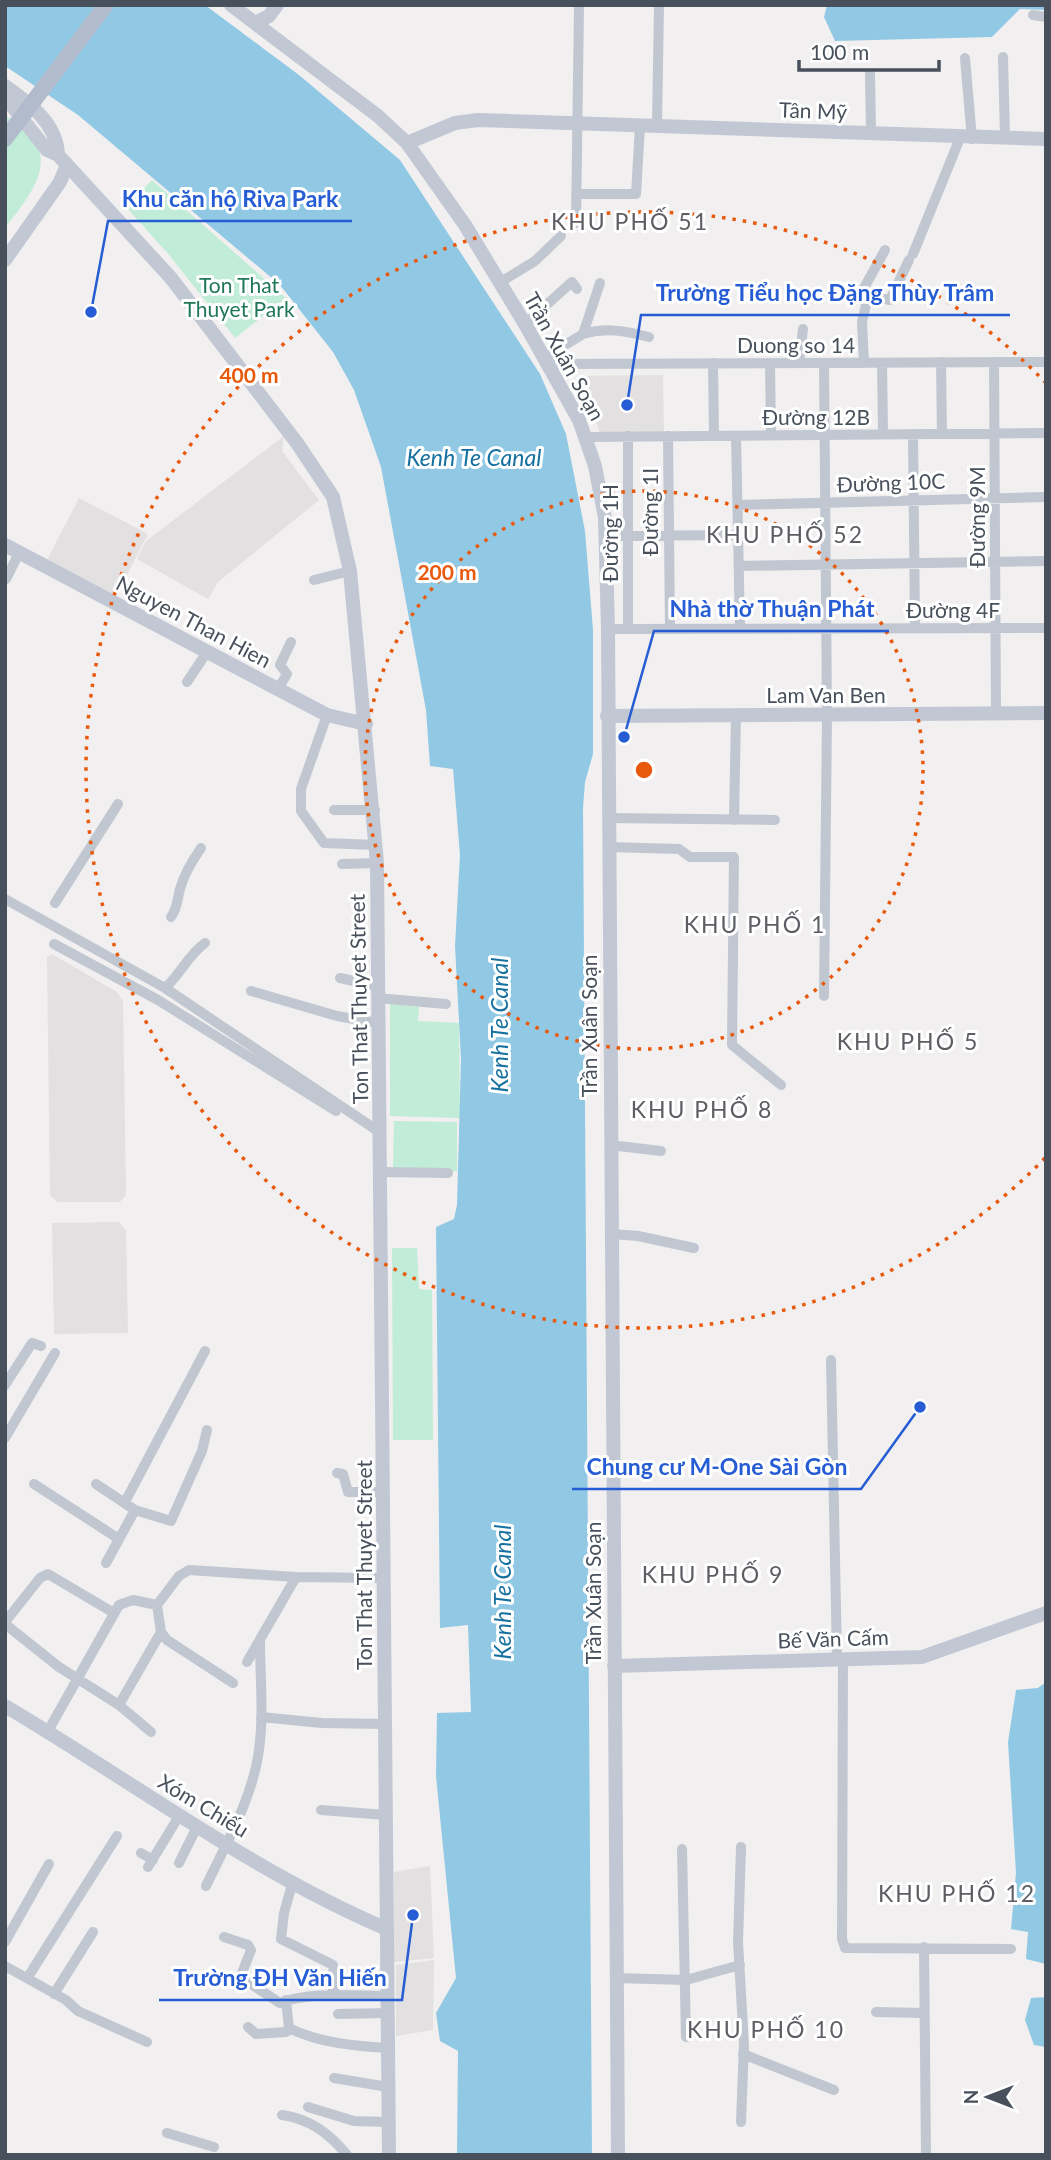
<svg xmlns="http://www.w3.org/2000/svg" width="1051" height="2160" font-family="Lato,sans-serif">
	<rect width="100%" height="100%" fill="#f1efef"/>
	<path fill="#e2e0e0" d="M663 375 664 433H600L579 376Z
		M284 436 282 451 319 500 218 582 208 599 137 559 146 541Z
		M79 498 148 534 116 596 47 560Z
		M52 954 117 992 123 1001 126 1195 120 1202H57L50 1195 47 957Z
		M119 1222 126 1230 128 1333 54 1334 52 1223Z
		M430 1866 434 1958 394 1962V1872Z
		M434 1960 433 2030 396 2036V1965Z"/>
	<path fill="#c1ecd7" d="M5 115C13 122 24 128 31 136 58 166 23 204 5 228Z
		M152 180 286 298 235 338 170 256 126 207Z
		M390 1004 419 1007 418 1021 459 1023 460 1118 390 1116Z
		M394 1121 457 1122V1171L393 1170Z
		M392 1248H417L419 1289 432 1290 433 1440H393Z"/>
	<path fill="#91c9e5" d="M5 5H205L299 75 400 160 540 374 566 434 585 531 593 630V754L585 782 583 808 592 2155H457L458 2051 440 2041 436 2013 456 1978 436 1776 437 1713 471 1712 468 1625 440 1628 436 1227 454 1219 457 1205 461 1059 455 946 460 855 453 769 430 766 426 710 381 467 354 390 333 352 280 285 78 115 5 66Z
		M827 5H1046V10L1020 9 992 37 835 41 824 17Z
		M1046 1682V1964L1026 1959 1028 1932 1011 1929 1016 1873 1008 1742 1016 1690 1038 1688Z
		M1046 1997V2047L1034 2045 1025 2020 1031 1998Z"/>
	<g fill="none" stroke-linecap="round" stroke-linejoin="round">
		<path stroke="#c0c7d0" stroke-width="10" d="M1033 15 1046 17
			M1003 57 1005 137
			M965 58 972 139
			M870 74 871 133
			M657 125 659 5
			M576 194H636L640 126
			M576 223 579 5
			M913 254 960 138
			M499 283 535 261 561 236
			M868 296 864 288 885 250
			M525 324 572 282 577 289
			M583 334C607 327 625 331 649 337
			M544 358 583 334 600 283
			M941 362 942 434
			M994 362 996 714
			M713 363 714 436
			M770 363 771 435
			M799 363 803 329
			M824 363 827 715 824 996
			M864 363 862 322 868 296 890 300 909 260
			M882 363 883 434
			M547 364 1046 362
			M913 434 915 628
			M628 436V629
			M668 436 670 629
			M736 436 740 629
			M586 437 1046 433
			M738 505 1046 497
			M606 536 739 535
			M739 566 1046 561
			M6 579 19 553
			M314 580 350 571
			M608 629 1046 628
			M187 682 207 652
			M278 689 287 674 280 665 291 642
			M327 715 301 789V811L324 843 377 845
			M334 810H375
			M608 818 775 820
			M734 820 736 715
			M608 847 679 849 690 857H734L732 1045 781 1085
			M342 864 377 863
			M5 899 165 988 381 1133
			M55 903 118 804
			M171 917C178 907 177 900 180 889 184 874 192 861 201 848
			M54 944 158 1000 336 1111
			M340 978 377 986
			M165 988C181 974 187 956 205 943
			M251 991 337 1016 378 1023
			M377 998 446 1004
			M610 1145 661 1151
			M381 1172 448 1173
			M611 1234 638 1236 694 1248
			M831 1360 837 1659
			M5 1385 32 1343 41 1346
			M5 1438 55 1353
			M337 1473 343 1474 348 1492H384
			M34 1484 119 1539
			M96 1484 135 1510 171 1521 202 1451 207 1430
			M125 1502 205 1351
			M106 1563 135 1510
			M157 1605 179 1576 189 1570 296 1577 384 1578
			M157 1605 161 1632 167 1640 233 1683
			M5 1622 40 1578 48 1574 114 1613
			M5 1624 59 1667 119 1705 161 1632
			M843 1659 842 1939 845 1948 1011 1949
			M247 1662 296 1577
			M119 1705 151 1732
			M261 1717 322 1723 386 1724
			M48 1731 119 1605 133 1600 157 1605
			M321 1810 386 1815
			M741 1847 738 1942 744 2045 741 2122
			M682 1849 686 2037
			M141 1853 153 1860
			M179 1863 197 1827
			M148 1867 179 1816
			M293 1881 284 1913 281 1939 333 1965 334 1990 329 1996
			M206 1886C226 1844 253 1797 259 1750 264 1714 260 1677 260 1641
			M224 1937 248 1945 251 1950 242 1973 245 1980 280 2003C309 1991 356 1996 388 1996
			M5 1942 49 1864
			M924 1947 926 2155
			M5 1966 66 2000 78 2011 147 2042
			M28 1977 117 1836
			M616 1978 686 1980 740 1965
			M54 1994 93 1932
			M286 2000 289 2028C319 2043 355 2046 388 2048
			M876 2012 924 2013
			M338 2014 388 2013
			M248 2027 256 2034 286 2032 289 2028
			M743 2054 834 2090
			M334 2078 388 2087
			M308 2107 354 2121 388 2122
			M282 2115C310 2119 329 2133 347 2155
			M167 2133 214 2147"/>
		<path stroke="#c1c8d4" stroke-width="14" d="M231 5 378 116 407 143 465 225 525 324 579 420 595 466 605 518 608 629 618 2155
			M257 22 269 16 277 5
			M5 86C29 103 57 123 58 155
			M5 97 47 150 58 155 171 278 297 443 333 497 350 571 377 863 389 2155
			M407 143 455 123 478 120 1046 139
			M5 260 60 182 67 165
			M5 545 327 715 366 724
			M607 716 1046 713
			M614 1666 922 1657 1046 1613
			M5 1706C132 1781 251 1871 387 1929"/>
		<path stroke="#b1bbcc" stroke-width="16" d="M5 139 106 5"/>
	</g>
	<g fill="none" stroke="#e8590c" stroke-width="3.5" stroke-dasharray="3.5 7">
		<circle cx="644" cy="770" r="279"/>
		<path d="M1045 1158A558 558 0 1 1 1045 382"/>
	</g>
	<g text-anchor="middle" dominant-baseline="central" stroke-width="6" stroke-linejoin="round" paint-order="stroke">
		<g font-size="21" fill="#48505b" stroke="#fff">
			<text transform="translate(813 110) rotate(2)">Tân Mỹ</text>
			<text x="796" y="344">Duong so 14</text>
			<text transform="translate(565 356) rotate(61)">Trần Xuân Soạn</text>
			<text x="816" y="416">Đường 12B</text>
			<text transform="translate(891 482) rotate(-2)">Đường 10C</text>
			<text transform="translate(649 512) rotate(-90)">Đường 1I</text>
			<text transform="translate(976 517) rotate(-90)">Đường 9M</text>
			<text transform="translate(609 533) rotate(-90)">Đường 1H</text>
			<text x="953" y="609">Đường 4F</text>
			<text transform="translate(194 621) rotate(28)">Nguyen Than Hien</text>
			<text x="826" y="694">Lam Van Ben</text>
			<text transform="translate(358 999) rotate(-91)">Ton That Thuyet Street</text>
			<text transform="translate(588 1026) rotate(-90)">Trần Xuân Soạn</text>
			<text transform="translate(363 1565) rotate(-90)">Ton That Thuyet Street</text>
			<text transform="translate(592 1593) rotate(-90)">Trần Xuân Soạn</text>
			<text transform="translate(833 1638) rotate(-2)">Bế Văn Cấm</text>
			<text transform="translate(204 1805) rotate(31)">Xóm Chiếu</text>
		</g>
		<g font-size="21" fill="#1e7756" stroke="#fff">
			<text x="239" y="284">Ton That<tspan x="239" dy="24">Thuyet Park</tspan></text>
		</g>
		<g font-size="23" letter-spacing="2" fill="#5c5e63" stroke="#fff">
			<text x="630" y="221">KHU PHỐ 51</text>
			<text x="785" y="534">KHU PHỐ 52</text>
			<text x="755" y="924">KHU PHỐ 1</text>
			<text x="908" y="1041">KHU PHỐ 5</text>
			<text x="702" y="1109">KHU PHỐ 8</text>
			<text x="713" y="1574">KHU PHỐ 9</text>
			<text x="957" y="1893">KHU PHỐ 12</text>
			<text x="766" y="2029">KHU PHỐ 10</text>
		</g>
		<g font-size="23" font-style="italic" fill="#1771a0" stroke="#fff">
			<text x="474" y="457">Kenh Te Canal</text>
			<text transform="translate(499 1025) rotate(-90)">Kenh Te Canal</text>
			<text transform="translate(502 1592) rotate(-90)">Kenh Te Canal</text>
		</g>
	</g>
	<circle cx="644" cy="770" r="10" fill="#e8590c" stroke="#fff" stroke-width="3.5"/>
	<g font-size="21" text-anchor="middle" font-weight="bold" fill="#e8590c" stroke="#fff" stroke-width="6" stroke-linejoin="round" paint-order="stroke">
		<text x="249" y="383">400 m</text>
		<text x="447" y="580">200 m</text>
	</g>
	<path fill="none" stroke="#265cd4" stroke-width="2.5" d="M91 312L108 221H352M627 405L641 315H1010M624 737L654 631H889M920 1407L861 1489H572M413 1915L402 2000H159"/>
	<g fill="#265cd4" stroke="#fff" stroke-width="2.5">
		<circle cx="91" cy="312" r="7"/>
		<circle cx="627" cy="405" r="7"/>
		<circle cx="624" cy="737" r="7"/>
		<circle cx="920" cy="1407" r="7"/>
		<circle cx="413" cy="1915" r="7"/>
	</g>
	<g font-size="23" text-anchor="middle" font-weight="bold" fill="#265cd4" stroke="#fff" stroke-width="6" stroke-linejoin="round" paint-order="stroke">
		<text x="230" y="207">Khu căn hộ Riva Park</text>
		<text x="825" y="301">Trường Tiểu học Đặng Thùy Trâm</text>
		<text x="772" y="617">Nhà thờ Thuận Phát</text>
		<text x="717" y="1475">Chung cư M-One Sài Gòn</text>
		<text x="280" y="1986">Trường ĐH Văn Hiến</text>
	</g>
	<rect width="1051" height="2160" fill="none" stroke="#48505b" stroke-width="14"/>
	<g transform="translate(988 2097) rotate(270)" stroke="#ffffff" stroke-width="5" paint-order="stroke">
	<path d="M0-5L12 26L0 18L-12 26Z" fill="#48505b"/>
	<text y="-10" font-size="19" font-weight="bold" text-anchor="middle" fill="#48505b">N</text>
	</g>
	<path d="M799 60v10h140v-10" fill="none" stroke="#48505b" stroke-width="3.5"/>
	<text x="810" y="60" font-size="21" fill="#48505b" stroke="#ffffff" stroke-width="5" paint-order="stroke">100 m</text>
</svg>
